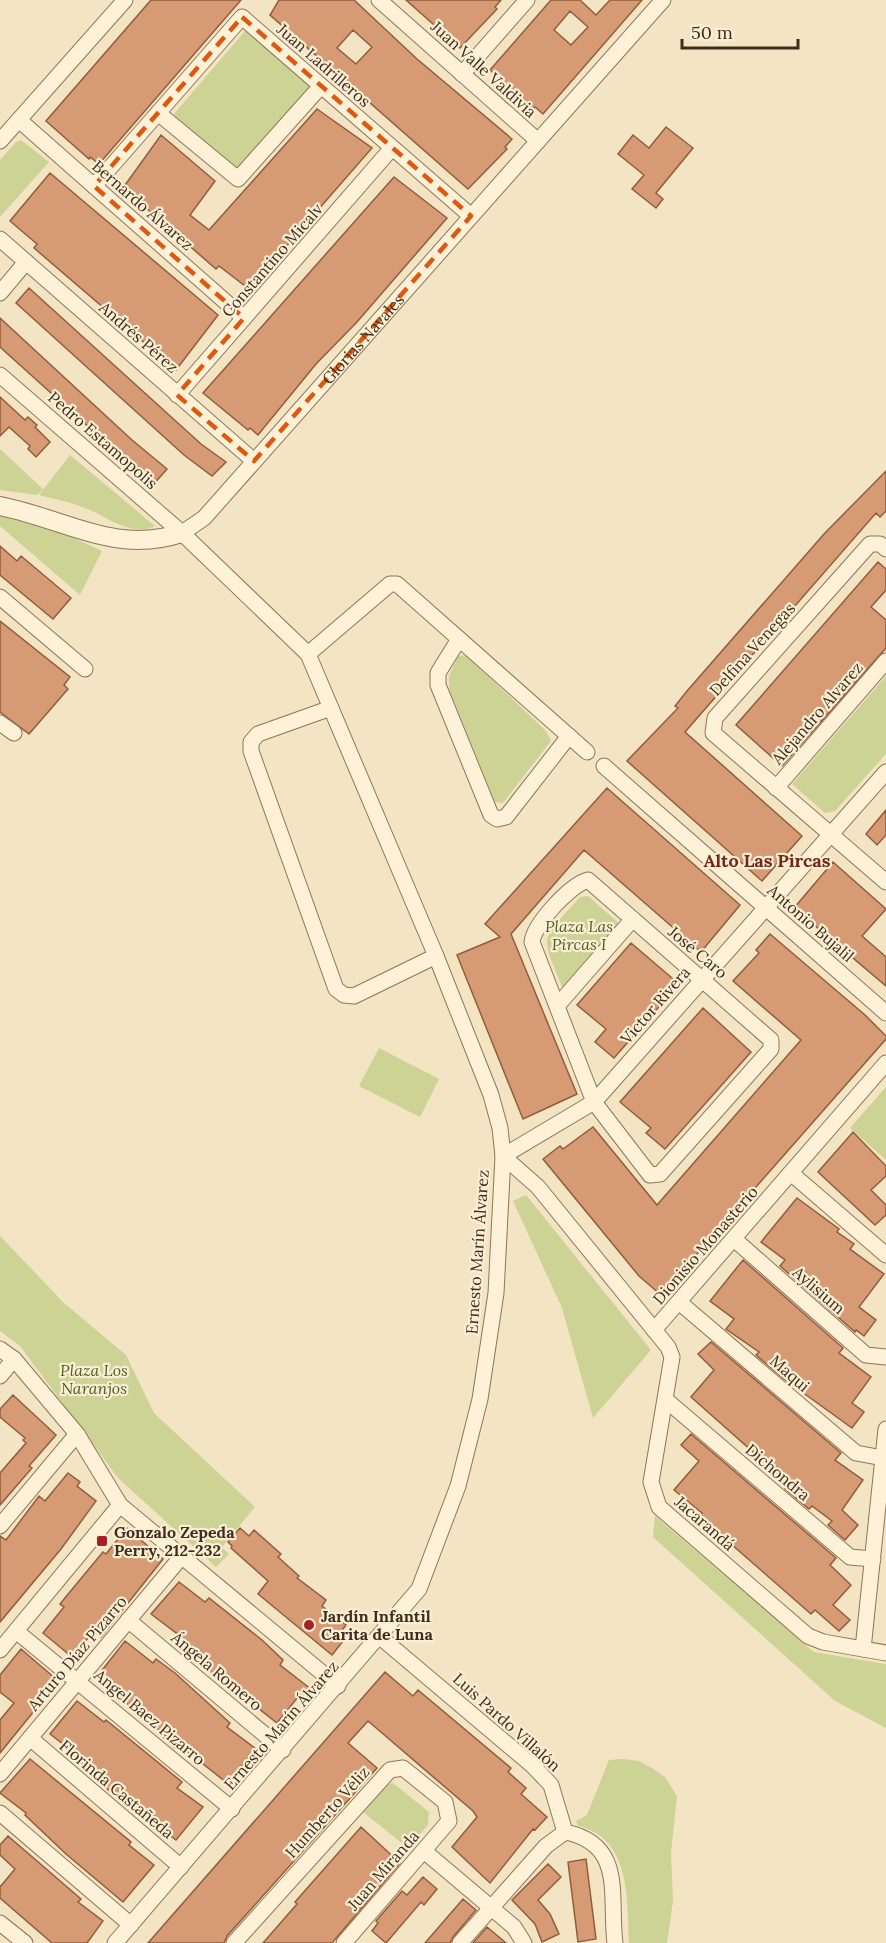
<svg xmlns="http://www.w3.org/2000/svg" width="886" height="1943" font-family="Lora,serif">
	<rect width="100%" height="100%" fill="#f3e4c3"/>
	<path fill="#cdd395" d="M245 31 311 86 239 171 173 115Z
		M21 140 49 162 0 217V160L16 142Z
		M0 449 43 489 37 495 0 490Z
		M70 455 155 526C132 538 106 516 85 508 70 502 54 499 39 495Z
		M0 514 50 527 102 551 80 595 0 526Z
		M466 655 546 731 551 741 503 803 495 802 449 689V676L458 656Z
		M886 676V754L835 811 825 813 792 784Z
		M588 896 621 925 563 989C540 932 539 943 580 897Z
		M379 1048 439 1079 420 1117 359 1086Z
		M886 1087V1160L850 1128Z
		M526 1195 651 1350 593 1418 562 1308 513 1201Z
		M0 1236 64 1303 126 1355 154 1413 255 1507 222 1547 229 1554 216 1567 118 1478 20 1346 0 1331Z
		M655 1516 814 1652 886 1664V1728L835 1701 653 1537Z
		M623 1759 639 1761 652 1768 665 1777 677 1796 671 1853 673 1901 667 1943H629C627 1900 631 1838 578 1826L576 1821 587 1815 609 1760Z
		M393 1783 429 1812 428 1825 408 1848 363 1812 385 1785Z"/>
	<path fill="#d69b74" stroke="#935c3a" stroke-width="1.5" fill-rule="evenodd" d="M151 0H241L99 164 90 157 89 159 46 121Z
		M279 0H354L417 59 512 139 505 147 507 149 468 189 270 15ZM353 30 372 47 356 64 337 48Z
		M406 0H501L495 7 497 9 460 48Z
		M551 0H580L596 15 610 0H642L543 114 535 107 533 109 490 70ZM570 11 588 27 571 45 554 30Z
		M317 109 372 148 249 289 219 266 216 269 123 188 161 135 215 181 190 215 209 230Z
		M666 127 693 148 656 193 663 199 656 208 632 189 644 175 618 154 633 135 649 148Z
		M50 173 218 315 176 370 34 248 37 244 10 221Z
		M394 177 447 218 357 322 316 364 258 435 250 428 248 430 203 393Z
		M29 288 201 444 226 462 212 476 184 455 16 303Z
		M0 318 132 440 167 469 153 485 0 347Z
		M0 397 25 420 28 417 37 425 35 427 50 442 36 457 28 449 30 446 9 427 0 436Z
		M886 471V511L880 517 876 513 685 732 802 836 762 881 627 761 678 708 675 706 687 691 824 534Z
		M0 546 17 561 21 556 71 598 53 619 0 575Z
		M878 562 886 569V590L871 607 886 620V648L782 766 736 725Z
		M0 621 70 677 64 685 68 689 29 734 0 712Z
		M607 788 740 905 701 952 584 850 511 934 577 1094 523 1119 457 955 500 937 485 924Z
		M886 810V835L877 845 866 834Z
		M833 862 886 909 862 936 886 957V986L794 908Z
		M770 934 865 1015 886 1036V1039L661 1295 639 1276 543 1159 560 1146 563 1149 593 1127 657 1205 801 1040 733 981 759 953 756 950Z
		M631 943 679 984 614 1058 595 1042 606 1029 577 1005Z
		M703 1008 751 1052 665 1149 646 1133 651 1128 620 1102Z
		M853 1132 886 1166V1176L871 1190 886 1205V1215L875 1225 818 1172Z
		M797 1198 839 1229 837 1232 854 1244 850 1249 884 1274 859 1307 876 1320 864 1336 856 1330 855 1332 780 1266 785 1260 761 1242Z
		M743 1260 843 1348 839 1353 871 1377 852 1403 864 1412 852 1428 784 1379 756 1355 759 1352 726 1329 734 1319 710 1301Z
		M711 1342 841 1453 835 1460 863 1480 842 1510 858 1525 845 1540 828 1525 832 1521 812 1506 809 1509 785 1489 789 1484 691 1397 714 1370 698 1354Z
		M13 1395 56 1435 29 1466 32 1468 0 1505V1473L26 1443 23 1440 25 1438 0 1417V1409Z
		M691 1434 836 1558 830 1565 851 1585 833 1605 850 1620 839 1631 815 1610 811 1614 699 1516 702 1513 674 1490 699 1461 681 1445Z
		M68 1473 80 1482 77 1486 96 1501 61 1549 0 1622V1536L6 1540 39 1496 45 1501Z
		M127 1528 163 1559 101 1637 94 1631 72 1657 43 1633 64 1607 60 1604 69 1593 103 1552 106 1554Z
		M240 1528 249 1536 254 1530 281 1554 278 1557 299 1576 297 1578 326 1600 322 1606 346 1625 338 1636 344 1640 332 1655 258 1594 268 1581 231 1548 232 1546 228 1542Z
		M179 1582 205 1602 209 1598 262 1640 283 1660 280 1665 311 1689 302 1700 298 1697 277 1723 249 1701 247 1704 236 1694 237 1692 194 1659 176 1641 180 1636 151 1614Z
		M125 1641 153 1663 156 1659 175 1673 230 1723 227 1727 256 1749 227 1783 178 1744 175 1748 164 1738 166 1736 96 1678Z
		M21 1649 56 1679 37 1702 39 1705 0 1753V1720L14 1703 0 1692V1675Z
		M385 1672 413 1696 418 1690 511 1768 508 1772 526 1788 521 1794 547 1817 535 1830 533 1829 490 1883 452 1847 477 1817 473 1811 368 1721 348 1743 377 1768 227 1936 224 1943H148Z
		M77 1701 104 1722 106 1720 182 1782 177 1788 203 1807 176 1840 106 1788 74 1759 77 1755 50 1734Z
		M30 1759 131 1842 129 1845 154 1865 123 1902 66 1854 25 1815 26 1813 0 1793Z
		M361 1827 400 1863 332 1943H263L297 1904 295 1902Z
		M8 1836 81 1899 78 1902 103 1921 87 1943H52L0 1898V1887L15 1869 0 1855V1845Z
		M586 1859 596 1939 578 1942 568 1862Z
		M548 1864 561 1877 538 1900 550 1914 559 1934 542 1942 535 1924 512 1900Z
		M423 1877 437 1889 424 1905 421 1902 386 1943 372 1931 378 1923 376 1921 402 1891 407 1895Z
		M463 1899 476 1910 453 1937 450 1943H425Z
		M487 1927 506 1943H473Z"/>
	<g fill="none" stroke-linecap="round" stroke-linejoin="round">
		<defs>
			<g id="minor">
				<path d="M379 0 538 141"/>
				<path d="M462 74 527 0"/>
				<path d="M158 113 238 179 321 86"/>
				<path d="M19 120 244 318"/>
				<path d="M0 141 125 0"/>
				<path d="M94 186 242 17 471 216"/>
				<path d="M0 239 254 461"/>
				<path d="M0 293 26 262"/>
				<path d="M0 375 182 533 308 654 436 956 491 1095 500 1128 503 1156 496 1293 480 1399 458 1486 419 1589 115 1943"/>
				<path d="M177 395 392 148"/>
				<path id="s1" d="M182 533 204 518 663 0"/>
				<path d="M886 549 880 544H870L715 718 713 733 886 882"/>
				<path d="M0 597 85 669"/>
				<path d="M459 639 438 673V685L491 815 497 819 506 817 569 736"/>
				<path d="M308 654 390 584H397L587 752"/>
				<path d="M331 708 258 734 251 742V751L336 989 344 995 354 996 436 956"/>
				<path d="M0 723 14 733"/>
				<path d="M604 766 886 1013"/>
				<path d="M886 772 594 1102 503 1156 538 1187 668 1347 672 1357 651 1482 659 1507 808 1636 823 1642 886 1653"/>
				<path d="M776 788 886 661"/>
				<path d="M588 880 771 1040V1049L660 1174 650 1175 594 1102 532 942C534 924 570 885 588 880Z"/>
				<path d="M557 1006 632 920"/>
				<path d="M792 1174 886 1255"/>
				<path d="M734 1239 866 1355 886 1357"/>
				<path d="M679 1302 856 1453 883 1458"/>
				<path d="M654 1330 886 1063"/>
				<path d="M0 1349 14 1359 77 1434 120 1505 338 1686"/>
				<path d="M0 1376 14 1359"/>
				<path d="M666 1400 850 1557 873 1559"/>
				<path d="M0 1526 77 1434"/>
				<path d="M128 1620 283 1750"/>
				<path d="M16 1631 232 1809"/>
				<path d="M379 1636 533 1766 551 1785 565 1832"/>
				<path d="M863 1649 886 1429"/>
				<path d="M0 1650 120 1505"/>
				<path d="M30 1738 181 1867"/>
				<path d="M0 1774 182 1556"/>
				<path d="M0 1813 131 1925"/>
				<path d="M565 1832C626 1844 609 1897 615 1943"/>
				<path d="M424 1851 514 1927 524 1943"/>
				<path d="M0 1923 25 1943"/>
				<path d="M234 1943 390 1770 403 1768 445 1802 449 1821 344 1943"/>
				<path d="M460 1943 546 1846 565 1832"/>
			</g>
			<path id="tertiary" d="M0 506C66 519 114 555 182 533"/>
		</defs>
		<use href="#minor" stroke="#907557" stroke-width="17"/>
		<use href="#tertiary" stroke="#907557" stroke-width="20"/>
		<use href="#minor" stroke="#fdf1d8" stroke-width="15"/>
		<use href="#tertiary" stroke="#fdf1d8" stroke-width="18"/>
	</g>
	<path fill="none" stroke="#e0570d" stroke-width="4.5" stroke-dasharray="12 8" stroke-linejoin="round" d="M242 17 471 216 254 461 177 395 244 318 94 186Z"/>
	<g fill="#a71f22" stroke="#faeed4" stroke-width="2">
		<rect x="96" y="1535" width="12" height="12" rx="3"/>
		<circle cx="309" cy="1625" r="6"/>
	</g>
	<g text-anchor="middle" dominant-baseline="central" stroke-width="4.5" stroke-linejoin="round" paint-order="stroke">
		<g font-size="16" fill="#3e2d1d" stroke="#faeed4">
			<text transform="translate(324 65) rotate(41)">Juan Ladrilleros</text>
			<text transform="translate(484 69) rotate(42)">Juan Valle Valdivia</text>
			<text transform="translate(143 205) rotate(41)">Bernardo Álvarez</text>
			<text transform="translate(272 260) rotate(-49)">Constantino Micalv</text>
			<text transform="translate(139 337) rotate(41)">Andrés Pérez</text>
			<text stroke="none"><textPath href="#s1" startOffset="266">Glorias Navales</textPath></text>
			<text transform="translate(103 440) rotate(41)">Pedro Estamopolis</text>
			<text transform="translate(752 649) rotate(-48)">Delfina Venegas</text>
			<text transform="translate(817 713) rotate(-49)">Alejandro Alvarez</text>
			<text transform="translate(811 923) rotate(41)">Antonio Bujalil</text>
			<text transform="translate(698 952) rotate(40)">José Caro</text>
			<text transform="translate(655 1005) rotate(-49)">Victor Rivera</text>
			<text transform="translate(705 1245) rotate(-49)">Dionisio Monasterio</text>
			<text transform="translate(477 1252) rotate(-86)">Ernesto Marín Álvarez</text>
			<text transform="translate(819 1290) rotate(41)">Aylisium</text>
			<text transform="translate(790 1373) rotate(41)">Maqui</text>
			<text transform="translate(778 1472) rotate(40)">Dichondra</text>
			<text transform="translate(705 1523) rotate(41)">Jacarandá</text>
			<text transform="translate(77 1653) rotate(-50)">Arturo Díaz Pizarro</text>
			<text transform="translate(217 1671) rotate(40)">Ángela Romero</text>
			<text transform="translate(150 1717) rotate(40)">Angel Baez Pizarro</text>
			<text transform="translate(507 1722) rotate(42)">Luis Pardo Villalón</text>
			<text transform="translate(281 1725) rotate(-49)">Ernesto Marín Álvarez</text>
			<text transform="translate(117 1789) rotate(40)">Florinda Castañeda</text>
			<text transform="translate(327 1812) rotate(-48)">Humberto Véliz</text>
			<text transform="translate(383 1870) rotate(-49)">Juan Miranda</text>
		</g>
		<g font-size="16" font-style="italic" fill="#4f5d21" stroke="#faeed4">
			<text x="579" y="926">Plaza Las<tspan x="579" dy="18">Pircas I</tspan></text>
			<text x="94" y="1370">Plaza Los<tspan x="94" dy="18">Naranjos</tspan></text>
		</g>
		<g font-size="16" font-weight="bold" fill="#3e2d1d" stroke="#faeed4" text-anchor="start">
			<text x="114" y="1532">Gonzalo Zepeda<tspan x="114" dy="18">Perry, 212-232</tspan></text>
			<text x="321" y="1616">Jardín Infantil<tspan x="321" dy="18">Carita de Luna</tspan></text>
		</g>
		<g font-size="18" font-weight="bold" fill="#712817" stroke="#faeed4">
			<text x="767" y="860">Alto Las Pircas</text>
		</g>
	</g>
	<path d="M682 39v9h116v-9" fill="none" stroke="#3e2d1d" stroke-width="3"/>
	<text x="691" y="39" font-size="18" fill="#3e2d1d" stroke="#faeed4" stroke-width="4.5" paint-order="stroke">50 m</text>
</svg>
